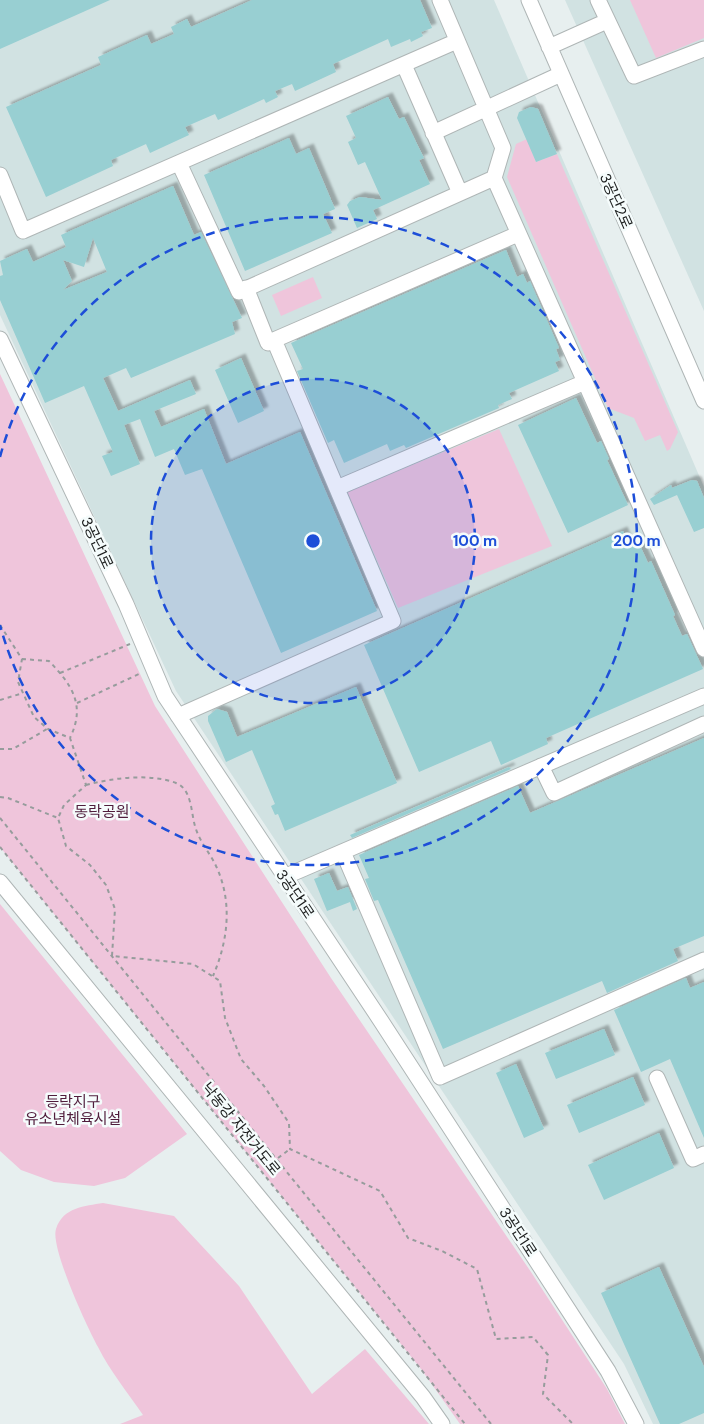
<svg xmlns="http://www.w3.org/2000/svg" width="704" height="1424" font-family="'DM Sans','Noto Sans KR',sans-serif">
	<defs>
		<filter id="shadow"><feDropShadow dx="4.5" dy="-4.5" stdDeviation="1" flood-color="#0004"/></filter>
	</defs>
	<rect width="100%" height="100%" fill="#e7efef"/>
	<path fill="#d1e2e2" d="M0 0H494L704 487V1424H653L624 1364 176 691 0 315Z
		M565 0H704V311Z"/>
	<path fill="#efc5db" d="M630 0H704V38L656 58Z
		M527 139 536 162 557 154 678 432 670 449 667 451 660 435 645 441 634 418 608 408 507 177 516 144Z
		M313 277 322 298 281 316 272 295Z
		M0 374 155 706 331 978 531 1272 607 1389 625 1424H460L421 1369 0 847Z
		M499 429 552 546 398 608 347 492Z
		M0 904 187 1134 125 1178 94 1186 54 1182 21 1170 0 1151Z
		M103 1203 174 1216 239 1286 312 1394 365 1349 429 1424H120L143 1415C128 1393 110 1371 98 1347 87 1327 50 1247 56 1229 63 1207 85 1206 103 1203Z"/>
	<path fill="#98cfd2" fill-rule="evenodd" filter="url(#shadow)" d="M0 0H110L0 49Z
		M252 0H420L432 28 421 32 423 36 411 42 410 39 391 47 388 39 333 64 336 72 295 91 292 84 275 91 278 97 266 103 264 99 218 120 215 114 185 127 189 135 150 153 146 144 111 160 113 166 46 197 6 107 101 65 98 57 147 35 151 44 174 34 171 27 187 19 191 27Z
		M388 97 399 119 404 117 417 144 424 158 419 160 430 184 373 210 377 219 357 228 347 205 350 201 360 197 382 200 365 162 358 165 348 142 356 138 346 116Z
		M531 107 538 109 557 154 536 162 517 118 519 112Z
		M289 138 296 154 309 148 335 209 323 214 332 233 245 271 204 175Z
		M173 186 194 235 201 232 242 318 232 322 235 334 131 378 126 368 103 378 118 411 190 380 196 394 154 411 161 427 204 409 226 464 300 432 377 611 281 653 202 469 185 475 174 449 155 457 140 419 124 425 140 464 111 476 102 456 113 452 84 386 45 403 0 300V276L3 275 0 261 27 249 33 262 66 247 61 235ZM93 238 107 272 63 290 72 281 63 260 84 267Z
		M506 250 517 277 523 274 527 283 530 281 559 348 556 349 560 360 555 362 559 371 509 393 512 399 498 405 499 408 406 448 404 445 390 451 387 444 344 463 334 440 328 443 297 371 303 369 291 343Z
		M241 358 264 411 238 423 215 370Z
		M576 398 597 443 601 441 609 459 607 460 628 505 568 533 518 425Z
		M692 480 697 481 704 498V528L694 532 677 495 654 505 650 499 671 485 672 488Z
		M623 531 628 543 637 539 648 563 651 561 675 615 673 616 682 636 687 634 703 669 546 738 548 744 501 765 491 741 419 772 364 645Z
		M356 687 397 783 285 831 278 814 275 815 271 806 275 804 252 750 226 762 208 721V716L217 709 227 712 237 737Z
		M704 738V936L673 949 678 961 607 993 602 981 443 1049 378 900 374 901 365 879 369 878 359 855 518 786 530 813Z
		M509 767 511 769 352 838 350 835Z
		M329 873 337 891 348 887 357 909 353 911 350 902 327 911 314 879Z
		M686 978 690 988 704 982V1138L670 1059 641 1072 614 1010Z
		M604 1029 615 1055 556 1079 545 1053Z
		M516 1064 544 1129 524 1138 496 1073Z
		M633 1077 645 1105 579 1133 567 1105Z
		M659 1133 674 1168 604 1200 588 1165Z
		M659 1267 704 1367V1413L679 1424H660L601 1293Z"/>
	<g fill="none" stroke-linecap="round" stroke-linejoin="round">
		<defs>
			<path id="minor" d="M440 0 503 148 494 178 704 649
				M529 0 704 401
				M598 0 634 76 704 49
				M549 47 607 21
				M404 65 460 193
				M433 133 561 74
				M179 163 239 292 494 178
				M0 175 23 231 457 41
				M0 339 126 604 165 696 381 1021 608 1371 636 1424
				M274 340 518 234
				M337 488 585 382
				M178 716 393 621 274 340 268 343 246 288
				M541 766 554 793 704 724
				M343 852 440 1077 704 960
				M284 877 704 696
				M0 882 423 1397 442 1424
				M657 1078 693 1159 704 1154"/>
		</defs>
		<use href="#minor" stroke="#afb6b6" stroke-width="17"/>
		<path stroke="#969c9c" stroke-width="2" stroke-dasharray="4 4" stroke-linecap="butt" d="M0 625 22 659 18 682 34 717 48 729 70 738 86 785 64 805 58 818 66 846 90 865 106 885 115 909 112 956 193 964 220 981 225 1018 241 1059 264 1086 289 1123 290 1149 380 1191 408 1238 442 1251 477 1269 496 1339 533 1337 548 1355 543 1394 573 1424
			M22 659 49 661C72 685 86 705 70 738
			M60 673 130 644
			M0 700 23 693
			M77 703 141 673
			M0 749H13L47 729
			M86 785C112 778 150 773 176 783 192 789 191 813 195 826 199 841 210 853 216 866 233 902 228 941 213 976
			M0 797 8 798 58 818
			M0 818 491 1424
			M0 847 465 1424
			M278 1158 290 1149"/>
		<use href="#minor" stroke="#fff" stroke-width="15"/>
	</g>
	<circle cx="313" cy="541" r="162" fill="#1d4ed8" fill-opacity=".12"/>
	<g fill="none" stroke="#1d4ed8" stroke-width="2.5" stroke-dasharray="9 6">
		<circle cx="313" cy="541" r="162"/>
		<path d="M0 457A324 324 0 1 1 0 625"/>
	</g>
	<g text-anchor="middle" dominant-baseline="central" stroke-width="5" stroke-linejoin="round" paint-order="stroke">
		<g font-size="15" fill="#1b1d1d" stroke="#f5fcfc">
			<text transform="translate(616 201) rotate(66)">3공단2로</text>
			<text transform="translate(97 543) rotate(65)">3공단1로</text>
			<text transform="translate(295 894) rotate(56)">3공단1로</text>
			<text transform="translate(241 1129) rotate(51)">낙동강 자전거도로</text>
			<text transform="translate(518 1232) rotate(57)">3공단1로</text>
		</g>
		<g font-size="15" fill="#501d3c" stroke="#f5fcfc">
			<text x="102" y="812">동락공원</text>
			<text x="73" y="1102">등락지구<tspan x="73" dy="17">유소년체육시설</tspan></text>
		</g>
	</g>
	<circle cx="313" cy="541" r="8" fill="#1d4ed8" stroke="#f5fcfc" stroke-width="2.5"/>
	<g font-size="15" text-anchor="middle" font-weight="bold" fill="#1d4ed8" stroke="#f5fcfc" stroke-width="5" stroke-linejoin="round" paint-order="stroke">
		<text x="475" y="546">100 m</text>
		<text x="637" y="546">200 m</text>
	</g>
</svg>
